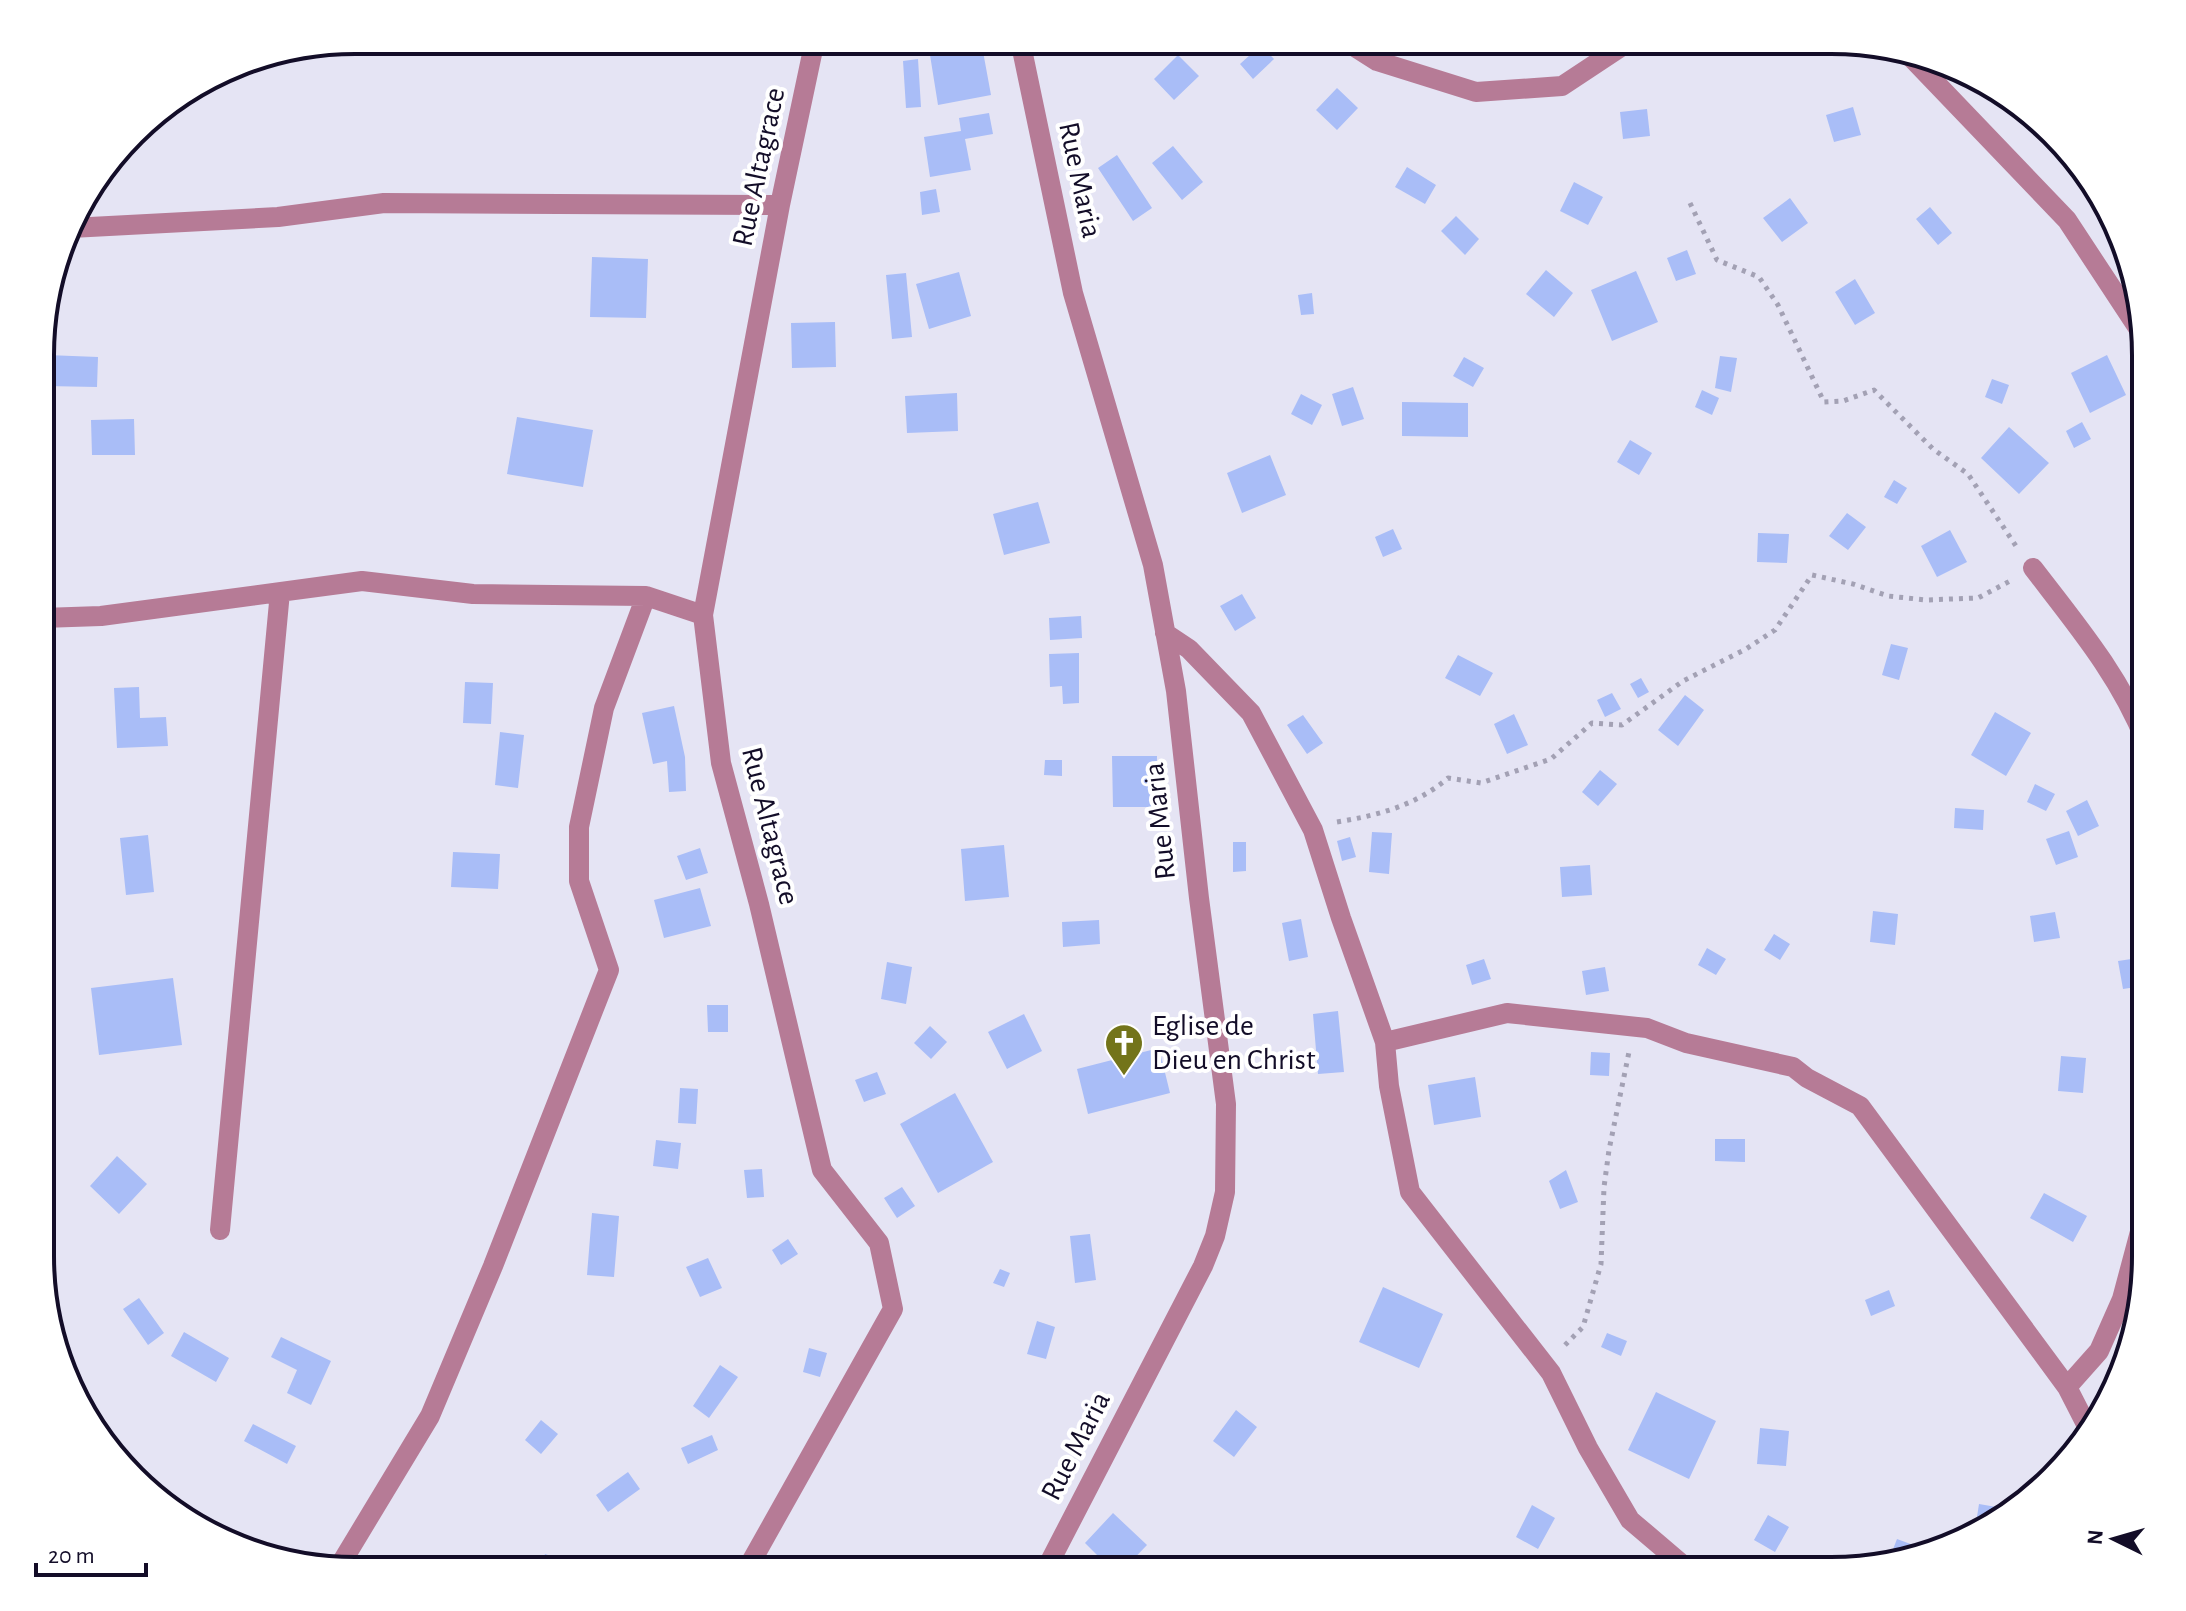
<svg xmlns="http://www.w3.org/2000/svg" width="2186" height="1611" font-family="'Alegreya Sans',sans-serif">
	<rect width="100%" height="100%" fill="#e5e4f4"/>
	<path fill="#a9bdf7" d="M1261 45 1274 59 1253 79 1240 64Z
		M982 46 991 95 938 105 930 55Z
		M1178 55 1199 76 1174 100 1154 79Z
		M918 59 921 107 906 108 903 61Z
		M1337 88 1358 108 1337 130 1316 110Z
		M1853 107 1861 135 1834 142 1826 115Z
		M1647 109 1650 136 1623 139 1620 112Z
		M989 113 993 134 965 139 971 170 930 177 924 137 961 131 959 118Z
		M1173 146 1203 182 1182 200 1152 163Z
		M1117 155 1152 208 1133 221 1098 168Z
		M1407 167 1436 185 1425 204 1395 187Z
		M1574 182 1603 197 1588 225 1560 211Z
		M936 189 940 212 922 215 920 192Z
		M1790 198 1808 223 1782 242 1763 218Z
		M1930 207 1952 233 1938 245 1916 219Z
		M1456 216 1479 239 1465 255 1441 231Z
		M1687 250 1696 274 1676 281 1667 258Z
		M592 257 648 259 646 318 590 317Z
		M1546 270 1573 293 1554 317 1526 294Z
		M1636 271 1658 322 1612 341 1591 290Z
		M959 272 971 316 929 329 916 284Z
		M906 273 912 337 892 339 886 275Z
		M1855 279 1875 313 1855 325 1835 292Z
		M1312 293 1314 314 1301 315 1298 295Z
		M835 322 836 367 792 368 791 323Z
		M47 355 98 357 97 387 46 386Z
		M2107 355 2126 395 2090 413 2071 373Z
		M1720 356 1737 358 1731 392 1715 388Z
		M1464 357 1484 368 1473 387 1453 376Z
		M1992 379 2009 385 2002 404 1985 397Z
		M1353 387 1364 419 1342 426 1332 394Z
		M1702 390 1719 398 1712 415 1695 407Z
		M957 393 958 431 907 433 905 396Z
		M1301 394 1322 405 1312 425 1291 414Z
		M1402 402 1468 403V437L1402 436Z
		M517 417 593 430 583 487 507 474Z
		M134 419 135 455H92L91 420Z
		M2082 422 2091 439 2074 448 2066 431Z
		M2009 427 2049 463 2019 494 1981 458Z
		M1630 440 1652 453 1639 475 1617 462Z
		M1270 455 1286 495 1242 513 1227 473Z
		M1894 480 1907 488 1897 504 1884 497Z
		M1038 502 1050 543 1004 555 993 514Z
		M1847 513 1866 527 1848 550 1829 536Z
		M1393 529 1402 549 1383 557 1375 537Z
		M1950 530 1967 562 1937 577 1921 546Z
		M1758 533 1789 534 1787 563 1757 562Z
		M2146 551V590L2132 557Z
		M1242 594 1256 618 1235 631 1220 606Z
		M1081 616 1082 638 1050 640 1049 618Z
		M1891 644 1908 648 1899 680 1882 675Z
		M1079 653V703L1063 704 1062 686 1050 687 1049 654Z
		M1458 655 1493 673 1480 696 1445 678Z
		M1641 678 1649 692 1638 698 1630 684Z
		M465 682 493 683 491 724 463 723Z
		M139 687 140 718 166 717 168 746 117 748 114 688Z
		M1612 693 1621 709 1605 717 1597 700Z
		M1685 695 1704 710 1678 746 1658 730Z
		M674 706 685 757 686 791 669 792 667 761 653 764 642 713Z
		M1995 712 2031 733 2006 776 1971 755Z
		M1514 714 1528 745 1507 754 1494 724Z
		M1303 715 1323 743 1307 754 1287 725Z
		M500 732 524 735 518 788 495 785Z
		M1112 756H1157L1156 807H1113Z
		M1045 760H1062V776L1044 775Z
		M1600 770 1617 784 1598 806 1582 792Z
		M2035 784 2055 794 2046 811 2027 802Z
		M2087 800 2099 826 2078 836 2066 811Z
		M1955 808 1984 810 1983 830 1954 828Z
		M2069 831 2078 857 2056 865 2046 839Z
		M1372 832 1392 833 1389 874 1369 872Z
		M148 835 154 892 126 895 120 838Z
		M1350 837 1356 857 1342 861 1337 841Z
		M1233 842H1246V871L1233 872Z
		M1004 845 1009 897 965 901 961 849Z
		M700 848 708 873 686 880 677 856Z
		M453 852 500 854 498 889 451 887Z
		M1590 865 1592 895 1562 897 1560 867Z
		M700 888 711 926 664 938 654 900Z
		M1873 911 1898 914 1895 945 1870 942Z
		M2055 912 2060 938 2034 942 2030 916Z
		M1301 919 1308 957 1289 961 1282 923Z
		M1099 920 1100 944 1063 947 1062 922Z
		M1774 934 1790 944 1780 960 1764 950Z
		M1707 948 1726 959 1716 975 1698 965Z
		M2138 958 2143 986 2123 989 2118 961Z
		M1484 959 1491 979 1472 985 1466 965Z
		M887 962 912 967 906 1004 881 999Z
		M1605 967 1609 991 1586 995 1582 971Z
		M173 978 182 1045 99 1055 91 988Z
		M707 1005H728V1032H708Z
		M1338 1011 1344 1072 1318 1074 1313 1014Z
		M1024 1014 1042 1051 1007 1069 988 1032Z
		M930 1026 947 1042 931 1059 914 1043Z
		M1159 1048 1170 1093 1088 1114 1077 1069Z
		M1591 1052 1610 1053 1609 1076 1590 1075Z
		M2061 1056 2086 1058 2083 1093 2058 1091Z
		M877 1072 886 1094 864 1102 855 1080Z
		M1475 1077 1481 1117 1434 1125 1428 1085Z
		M680 1088 698 1089 696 1124 678 1123Z
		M955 1093 993 1162 938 1193 900 1124Z
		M1715 1139H1745V1162L1715 1161Z
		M656 1140 681 1143 678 1169 653 1166Z
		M117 1156 147 1184 119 1214 90 1186Z
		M762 1169 764 1197 747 1198 744 1170Z
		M1566 1170 1578 1202 1560 1209 1549 1181Z
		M902 1187 915 1206 897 1218 884 1198Z
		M2044 1193 2087 1216 2073 1242 2030 1218Z
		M592 1213 619 1216 614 1277 587 1275Z
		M1090 1234 1096 1280 1075 1283 1070 1236Z
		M788 1239 798 1254 781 1265 772 1250Z
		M708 1258 722 1288 700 1297 686 1267Z
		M1000 1269 1010 1273 1004 1287 993 1283Z
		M1383 1287 1443 1314 1419 1368 1359 1342Z
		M1889 1290 1895 1306 1871 1316 1865 1300Z
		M139 1298 164 1333 148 1345 123 1309Z
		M1037 1321 1055 1327 1046 1359 1027 1354Z
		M184 1332 229 1358 216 1382 171 1356Z
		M1607 1333 1627 1341 1621 1356 1601 1347Z
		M281 1337 331 1361 311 1405 287 1393 297 1370 271 1357Z
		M809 1348 827 1353 820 1377 803 1372Z
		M720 1365 738 1377 709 1418 693 1406Z
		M1656 1392 1716 1421 1689 1479 1628 1450Z
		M1236 1410 1257 1427 1234 1457 1213 1441Z
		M541 1420 558 1434 541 1454 525 1440Z
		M253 1424 296 1446 287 1464 244 1441Z
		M1760 1428 1789 1431 1786 1466 1757 1464Z
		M712 1435 718 1450 688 1464 681 1448Z
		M628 1472 640 1489 608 1512 596 1495Z
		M1979 1504 2008 1509 1974 1536Z
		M1532 1505 1555 1518 1538 1549 1516 1537Z
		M1113 1513 1147 1545 1122 1571H1113L1085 1543Z
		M1768 1515 1789 1527 1775 1552 1754 1540Z
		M1897 1539 1916 1546 1914 1552 1890 1557Z
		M545 1554 563 1560 559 1570H539Z
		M1007 1557 1026 1563 1023 1571H1003Z
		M909 1558 961 1560 960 1571H909Z"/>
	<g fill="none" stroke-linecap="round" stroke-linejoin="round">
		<path stroke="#a3a1b4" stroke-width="5" stroke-dasharray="4 6" stroke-linecap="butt" d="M1690 203 1717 260 1759 277 1778 305 1824 402 1843 401 1874 390 1933 449 1968 474 2016 546
			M1337 822C1379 815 1415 806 1448 778L1481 783 1551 759 1592 723 1622 725 1683 681 1746 649 1775 630 1812 575 1853 584 1888 596 1926 600 1978 598 2010 581
			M1565 1345 1583 1327 1601 1264 1604 1187 1609 1150 1629 1052"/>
		<path stroke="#b67b96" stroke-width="20" d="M1020 40 1073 293 1153 565 1176 691 1199 898 1226 1104 1225 1192 1215 1236 1203 1266 1045 1571
			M1344 40 1377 61 1476 92 1562 86 1630 41
			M1908 54 2067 220 2140 331
			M71 228 278 217 384 203 780 205
			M2033 568C2076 624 2120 676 2146 742
			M42 618 101 616 362 581 473 594 646 596 703 615
			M1165 633 1189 649 1251 713 1313 830 1341 918 1385 1042 1389 1086 1410 1192 1551 1373 1588 1448 1630 1520 1690 1571
			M1385 1042 1507 1013 1647 1028 1686 1043 1793 1067 1807 1078 1860 1106 2067 1387
			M220 1230 280 592
			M2089 1430 2067 1387 2099 1351 2122 1299 2145 1213
			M337 1570 430 1416 493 1266 609 970 579 881V827L604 708 646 596
			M746 1571 893 1309 879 1243 822 1170 759 904 721 763 703 615 780 205 815 40"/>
	</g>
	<defs>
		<symbol id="church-pin" viewBox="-11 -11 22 30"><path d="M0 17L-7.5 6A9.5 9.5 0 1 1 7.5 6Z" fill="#73741a" stroke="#fff"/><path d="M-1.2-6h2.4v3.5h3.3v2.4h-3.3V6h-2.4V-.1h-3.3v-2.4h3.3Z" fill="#fff"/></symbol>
	</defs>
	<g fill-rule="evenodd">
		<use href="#church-pin" x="1102" y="1021" width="44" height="60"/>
	</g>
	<g text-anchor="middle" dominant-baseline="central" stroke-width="8" stroke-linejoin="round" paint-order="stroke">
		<g font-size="30" fill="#130d28" stroke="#fff">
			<text transform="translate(759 167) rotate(-78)">Rue Altagrace</text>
			<text transform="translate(1080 180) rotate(78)">Rue Maria</text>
			<text transform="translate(1160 821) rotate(-96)">Rue Maria</text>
			<text transform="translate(770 826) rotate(76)">Rue Altagrace</text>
			<text transform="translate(1076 1446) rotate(-63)">Rue Maria</text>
		</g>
		<g font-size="30" fill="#130d28" stroke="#fff" text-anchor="start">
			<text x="1152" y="1026">Eglise de<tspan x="1152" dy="34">Dieu en Christ</tspan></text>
		</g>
	</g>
	<path d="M0 0H2186V1611H0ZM355 54H1831A301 301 0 0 1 2132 355V1256A301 301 0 0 1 1831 1557H355A301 301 0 0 1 54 1256V355A301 301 0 0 1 355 54Z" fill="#fff" fill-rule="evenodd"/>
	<path fill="none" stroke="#130d28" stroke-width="4" d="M355 54H1831A301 301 0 0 1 2132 355V1256A301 301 0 0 1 1831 1557H355A301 301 0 0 1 54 1256V355A301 301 0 0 1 355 54Z"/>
	<g transform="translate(2114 1539) rotate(275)" stroke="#ffffff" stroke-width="6" paint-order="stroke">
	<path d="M0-6L14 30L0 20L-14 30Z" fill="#130d28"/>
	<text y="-12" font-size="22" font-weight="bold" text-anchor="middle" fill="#130d28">N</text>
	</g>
	<path d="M36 1563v12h110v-12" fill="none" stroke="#130d28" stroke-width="4"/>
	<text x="48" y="1563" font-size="24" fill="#130d28" stroke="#ffffff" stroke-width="6" paint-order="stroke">20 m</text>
</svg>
